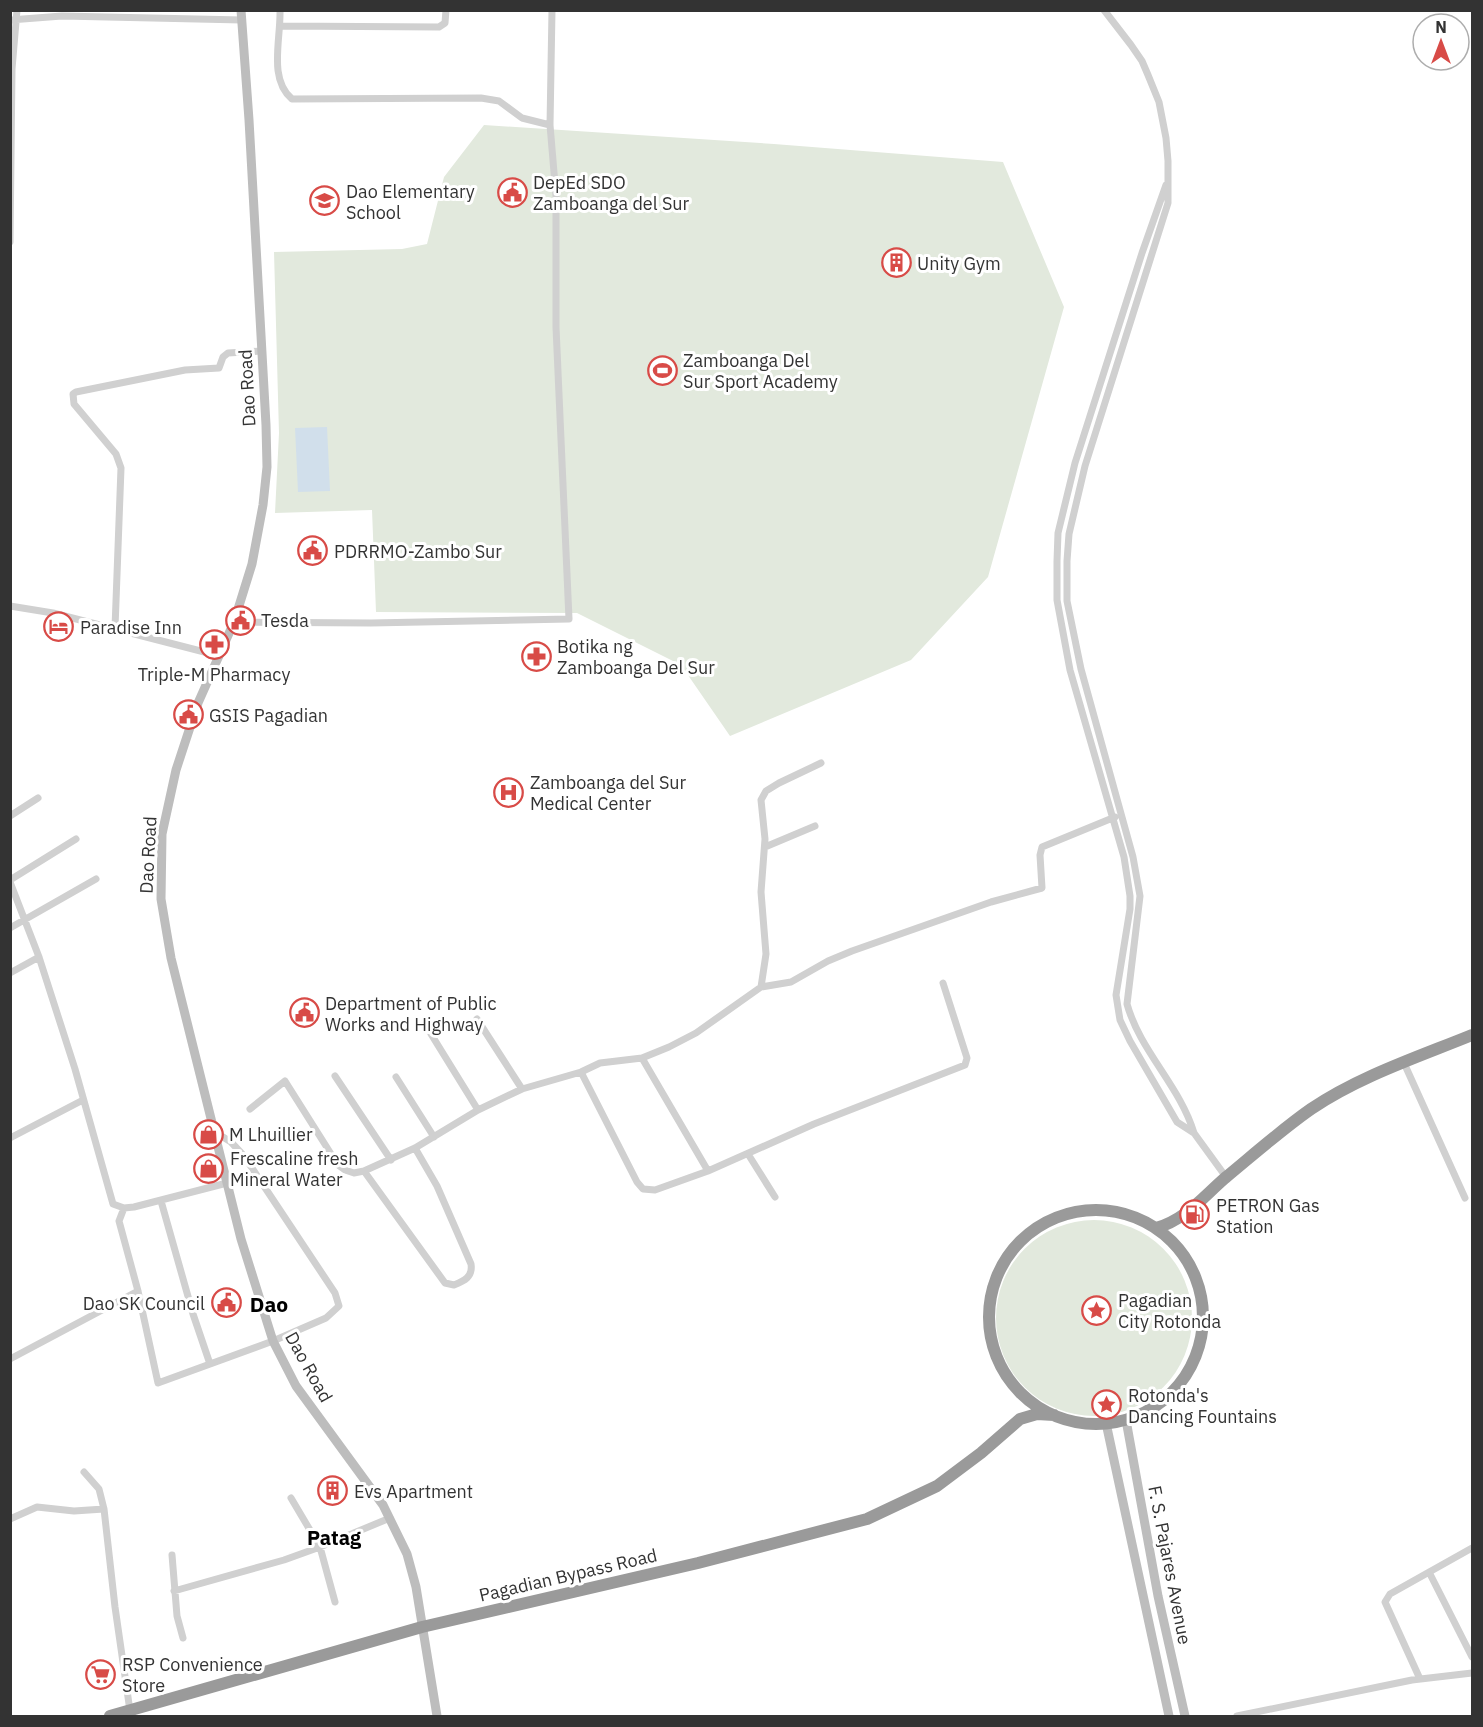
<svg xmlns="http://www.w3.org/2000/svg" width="1483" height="1727" font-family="'IBM Plex Sans',sans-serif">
	<rect width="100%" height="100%" fill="#fff"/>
	<path fill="#e2e9dd" d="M484 125 774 144 1003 162 1064 307 988 577 911 660 730 736 681 665 577 613 376 612 372 510 275 513 279 433 274 252 402 249 427 244 444 177Z
		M996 1318a98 98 0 1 1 196 0a98 98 0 1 1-196 0Z"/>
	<path fill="#d1dfeb" d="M327 427 330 491 298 492 295 428Z"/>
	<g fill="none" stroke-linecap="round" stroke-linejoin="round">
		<path stroke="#d0d0d0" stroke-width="7" d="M280 10C281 39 268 79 292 99L481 98 499 101 522 118 550 125
			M1104 10 1131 45 1142 61 1148 75 1159 102 1166 138 1168 161V203L1085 466 1069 534 1067 561V601L1081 669 1133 857 1140 896 1127 1004C1140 1051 1180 1086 1194 1133
			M10 20 62 16 242 20
			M280 26 439 27 445 23 446 10
			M1166 185 1142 253 1075 463 1058 533 1057 561V600L1070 670 1124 857 1130 896V909L1116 995 1120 1020 1130 1041 1177 1122 1194 1133 1226 1177
			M10 242 12 69 17 10
			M10 606 53 613 220 656
			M234 622 371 623 569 619 556 327V196L550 125 552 10
			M115 628 121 468 116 454 74 404 73 394 76 392 185 370 219 368 223 357 228 353 261 351
			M10 816 38 798
			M765 847 815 826
			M10 880 76 839
			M10 882 39 957 75 1069 113 1204 124 1208 134 1207 227 1183
			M10 928 96 879
			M10 973 39 957
			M761 987 766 954 761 892 765 839 761 800 766 791 779 783 821 763
			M477 1019 522 1089
			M431 1034 478 1110
			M642 1058 708 1171
			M1404 1063 1465 1198
			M581 1072 637 1182 643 1189 655 1190 708 1171 814 1124 965 1065 967 1058 943 983
			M335 1076 391 1160
			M396 1077 434 1137
			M250 1109 285 1081 338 1165 345 1170 354 1173 364 1171 415 1148 478 1110 522 1089 581 1072 600 1063 642 1058 669 1047 696 1033 761 987 791 982 828 961 852 951 991 902 1042 888 1040 855 1042 847 1115 817
			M10 1138 83 1100
			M748 1154 775 1197
			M364 1171 445 1283 454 1285C464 1281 473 1277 471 1264L437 1186 415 1148
			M161 1201 193 1314 210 1364
			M124 1208 119 1221 138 1291 158 1383 273 1341 326 1318 339 1306 335 1293 244 1156 231 1142 215 1132
			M10 1359 138 1291
			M84 1472 99 1489 104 1509 115 1607 130 1711
			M291 1498 320 1547 335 1602
			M10 1519 37 1507 74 1511 104 1509
			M172 1555 177 1616 183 1638
			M1429 1572 1472 1657
			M174 1591 284 1560 320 1547 390 1518
			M1420 1679 1385 1602 1390 1594 1472 1548
			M1237 1716 1412 1680 1472 1673"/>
		<path stroke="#bdbdbd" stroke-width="9" d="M241 10 249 120 266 425 267 467 263 505 252 564 234 622 198 703 176 770 162 834 161 899 171 958 241 1239 273 1341 296 1386 383 1505 407 1554 416 1587 437 1716
			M1126 1420 1158 1596 1185 1716
			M1106 1423 1169 1716"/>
		<path stroke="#9a9a9a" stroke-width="12" d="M989 1317a107 107 0 1 1 214 0a107 107 0 1 1-214 0Z
			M1156 1228C1185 1220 1202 1198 1225 1178 1253 1155 1281 1130 1311 1109 1360 1076 1418 1057 1472 1035
			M110 1716 422 1627 698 1563 867 1519 937 1486 981 1453 1020 1419 1037 1414 1054 1415"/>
	</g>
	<defs>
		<symbol id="civic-ring" viewBox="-11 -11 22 22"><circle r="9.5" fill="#fff" stroke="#d84b47" stroke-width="1.5"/><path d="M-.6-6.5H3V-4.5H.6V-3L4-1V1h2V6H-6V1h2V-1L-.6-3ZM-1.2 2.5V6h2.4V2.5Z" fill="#d84b47"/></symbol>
		<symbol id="school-ring" viewBox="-11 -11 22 22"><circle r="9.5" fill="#fff" stroke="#d84b47" stroke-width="1.5"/><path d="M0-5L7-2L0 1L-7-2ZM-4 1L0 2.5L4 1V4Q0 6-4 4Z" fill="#d84b47"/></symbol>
		<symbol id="building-ring" viewBox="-11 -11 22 22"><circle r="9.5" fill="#fff" stroke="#d84b47" stroke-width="1.5"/><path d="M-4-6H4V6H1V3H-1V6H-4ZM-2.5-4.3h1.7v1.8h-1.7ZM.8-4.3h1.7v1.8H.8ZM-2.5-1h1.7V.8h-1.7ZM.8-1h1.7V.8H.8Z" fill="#d84b47"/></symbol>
		<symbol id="stadium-ring" viewBox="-11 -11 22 22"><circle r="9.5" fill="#fff" stroke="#d84b47" stroke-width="1.5"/><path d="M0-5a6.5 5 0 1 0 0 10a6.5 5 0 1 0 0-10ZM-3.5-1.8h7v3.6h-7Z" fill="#d84b47"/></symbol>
		<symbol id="hotel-ring" viewBox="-11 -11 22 22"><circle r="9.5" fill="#fff" stroke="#d84b47" stroke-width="1.5"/><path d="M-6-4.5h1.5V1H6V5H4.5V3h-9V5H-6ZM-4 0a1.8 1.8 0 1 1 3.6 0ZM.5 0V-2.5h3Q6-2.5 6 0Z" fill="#d84b47"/></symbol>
		<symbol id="pharmacy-ring" viewBox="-11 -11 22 22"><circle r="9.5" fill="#fff" stroke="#d84b47" stroke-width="1.5"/><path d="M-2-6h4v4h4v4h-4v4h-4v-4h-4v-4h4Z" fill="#d84b47"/></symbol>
		<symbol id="hospital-ring" viewBox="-11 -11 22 22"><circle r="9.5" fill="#fff" stroke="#d84b47" stroke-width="1.5"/><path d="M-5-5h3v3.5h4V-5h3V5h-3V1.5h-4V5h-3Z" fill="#d84b47"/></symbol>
		<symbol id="shop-ring" viewBox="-11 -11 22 22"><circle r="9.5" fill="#fff" stroke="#d84b47" stroke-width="1.5"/><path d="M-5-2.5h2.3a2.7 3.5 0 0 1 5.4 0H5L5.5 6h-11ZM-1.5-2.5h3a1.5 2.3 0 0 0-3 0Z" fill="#d84b47"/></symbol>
		<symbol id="fuel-ring" viewBox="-11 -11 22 22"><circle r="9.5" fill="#fff" stroke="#d84b47" stroke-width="1.5"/><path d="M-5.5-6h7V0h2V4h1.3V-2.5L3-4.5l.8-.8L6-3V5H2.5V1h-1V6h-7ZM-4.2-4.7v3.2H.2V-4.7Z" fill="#d84b47"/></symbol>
		<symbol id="sight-ring" viewBox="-11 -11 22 22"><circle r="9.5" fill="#fff" stroke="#d84b47" stroke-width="1.5"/><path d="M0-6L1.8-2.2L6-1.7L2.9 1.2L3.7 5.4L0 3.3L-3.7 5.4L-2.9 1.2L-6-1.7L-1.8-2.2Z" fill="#d84b47"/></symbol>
		<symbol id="supermarket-ring" viewBox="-11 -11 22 22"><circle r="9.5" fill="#fff" stroke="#d84b47" stroke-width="1.5"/><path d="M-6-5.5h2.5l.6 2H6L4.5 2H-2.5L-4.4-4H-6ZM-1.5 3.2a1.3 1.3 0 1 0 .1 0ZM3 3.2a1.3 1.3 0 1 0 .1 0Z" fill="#d84b47"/></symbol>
	</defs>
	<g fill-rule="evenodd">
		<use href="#civic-ring" x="496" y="176" width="33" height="33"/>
		<use href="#school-ring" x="308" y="184" width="33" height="33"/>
		<use href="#building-ring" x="880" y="246" width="33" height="33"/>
		<use href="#stadium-ring" x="646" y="354" width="33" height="33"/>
		<use href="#civic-ring" x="296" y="534" width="33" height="33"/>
		<use href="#civic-ring" x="224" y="604" width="33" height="33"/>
		<use href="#hotel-ring" x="42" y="610" width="33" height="33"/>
		<use href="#pharmacy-ring" x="198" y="628" width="33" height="33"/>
		<use href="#pharmacy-ring" x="520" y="640" width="33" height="33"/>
		<use href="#civic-ring" x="172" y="698" width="33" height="33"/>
		<use href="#hospital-ring" x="492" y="776" width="33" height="33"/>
		<use href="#civic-ring" x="288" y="996" width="33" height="33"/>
		<use href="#shop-ring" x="192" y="1118" width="33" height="33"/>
		<use href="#shop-ring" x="192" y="1152" width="33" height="33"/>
		<use href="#fuel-ring" x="1178" y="1198" width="33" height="33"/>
		<use href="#civic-ring" x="210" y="1286" width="33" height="33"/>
		<use href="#sight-ring" x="1080" y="1294" width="33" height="33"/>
		<use href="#sight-ring" x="1090" y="1388" width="33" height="33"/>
		<use href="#building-ring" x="316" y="1474" width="33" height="33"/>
		<use href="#supermarket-ring" x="84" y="1658" width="33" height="33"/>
	</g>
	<g text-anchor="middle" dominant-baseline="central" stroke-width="6" stroke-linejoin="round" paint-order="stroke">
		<g font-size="18" fill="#333" stroke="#fff" text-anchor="start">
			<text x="533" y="182">DepEd SDO<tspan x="533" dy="21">Zamboanga del Sur</tspan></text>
			<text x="346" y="191">Dao Elementary<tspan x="346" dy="21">School</tspan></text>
			<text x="917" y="263">Unity Gym</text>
			<text x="683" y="360">Zamboanga Del<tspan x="683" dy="21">Sur Sport Academy</tspan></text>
			<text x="334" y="551">PDRRMO-Zambo Sur</text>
			<text x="261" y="620">Tesda</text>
			<text x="80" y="627">Paradise Inn</text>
			<text x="557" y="646">Botika ng<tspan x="557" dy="21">Zamboanga Del Sur</tspan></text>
			<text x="214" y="674" text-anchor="middle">Triple-M Pharmacy</text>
			<text x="209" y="715">GSIS Pagadian</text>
			<text x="530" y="782">Zamboanga del Sur<tspan x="530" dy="21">Medical Center</tspan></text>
			<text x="325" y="1003">Department of Public<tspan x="325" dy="21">Works and Highway</tspan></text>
			<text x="229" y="1134">M Lhuillier</text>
			<text x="230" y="1158">Frescaline fresh<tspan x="230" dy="21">Mineral Water</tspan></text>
			<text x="1216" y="1205">PETRON Gas<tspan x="1216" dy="21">Station</tspan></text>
			<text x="1118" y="1300">Pagadian<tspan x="1118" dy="21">City Rotonda</tspan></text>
			<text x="205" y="1303" text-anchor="end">Dao SK Council</text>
			<text x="1128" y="1395">Rotonda's<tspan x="1128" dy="21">Dancing Fountains</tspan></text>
			<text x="354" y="1491">Evs Apartment</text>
			<text x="122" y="1664">RSP Convenience<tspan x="122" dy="21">Store</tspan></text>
		</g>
		<g font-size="18" fill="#333" stroke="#fff">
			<text transform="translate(247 388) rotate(-93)">Dao Road</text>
			<text transform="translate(148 855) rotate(-87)">Dao Road</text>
			<text transform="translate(309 1367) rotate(61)">Dao Road</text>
			<text transform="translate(1170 1565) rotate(79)">F. S. Pajares Avenue</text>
			<text transform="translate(568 1575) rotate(-13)">Pagadian Bypass Road</text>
		</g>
		<g font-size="20" font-weight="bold" fill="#000" stroke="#fff">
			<text x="334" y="1537">Patag</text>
		</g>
		<g font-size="21" font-weight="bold" fill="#000" stroke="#fff">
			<text x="269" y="1304">Dao</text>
		</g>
	</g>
	<rect width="1483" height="1727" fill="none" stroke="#333333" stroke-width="24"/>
	<g transform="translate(1441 42)"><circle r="28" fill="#ffffff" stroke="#adadad" stroke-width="1.5"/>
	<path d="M0-4.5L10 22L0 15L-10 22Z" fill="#d84b47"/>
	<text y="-9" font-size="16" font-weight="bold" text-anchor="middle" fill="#333333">N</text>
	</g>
</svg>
